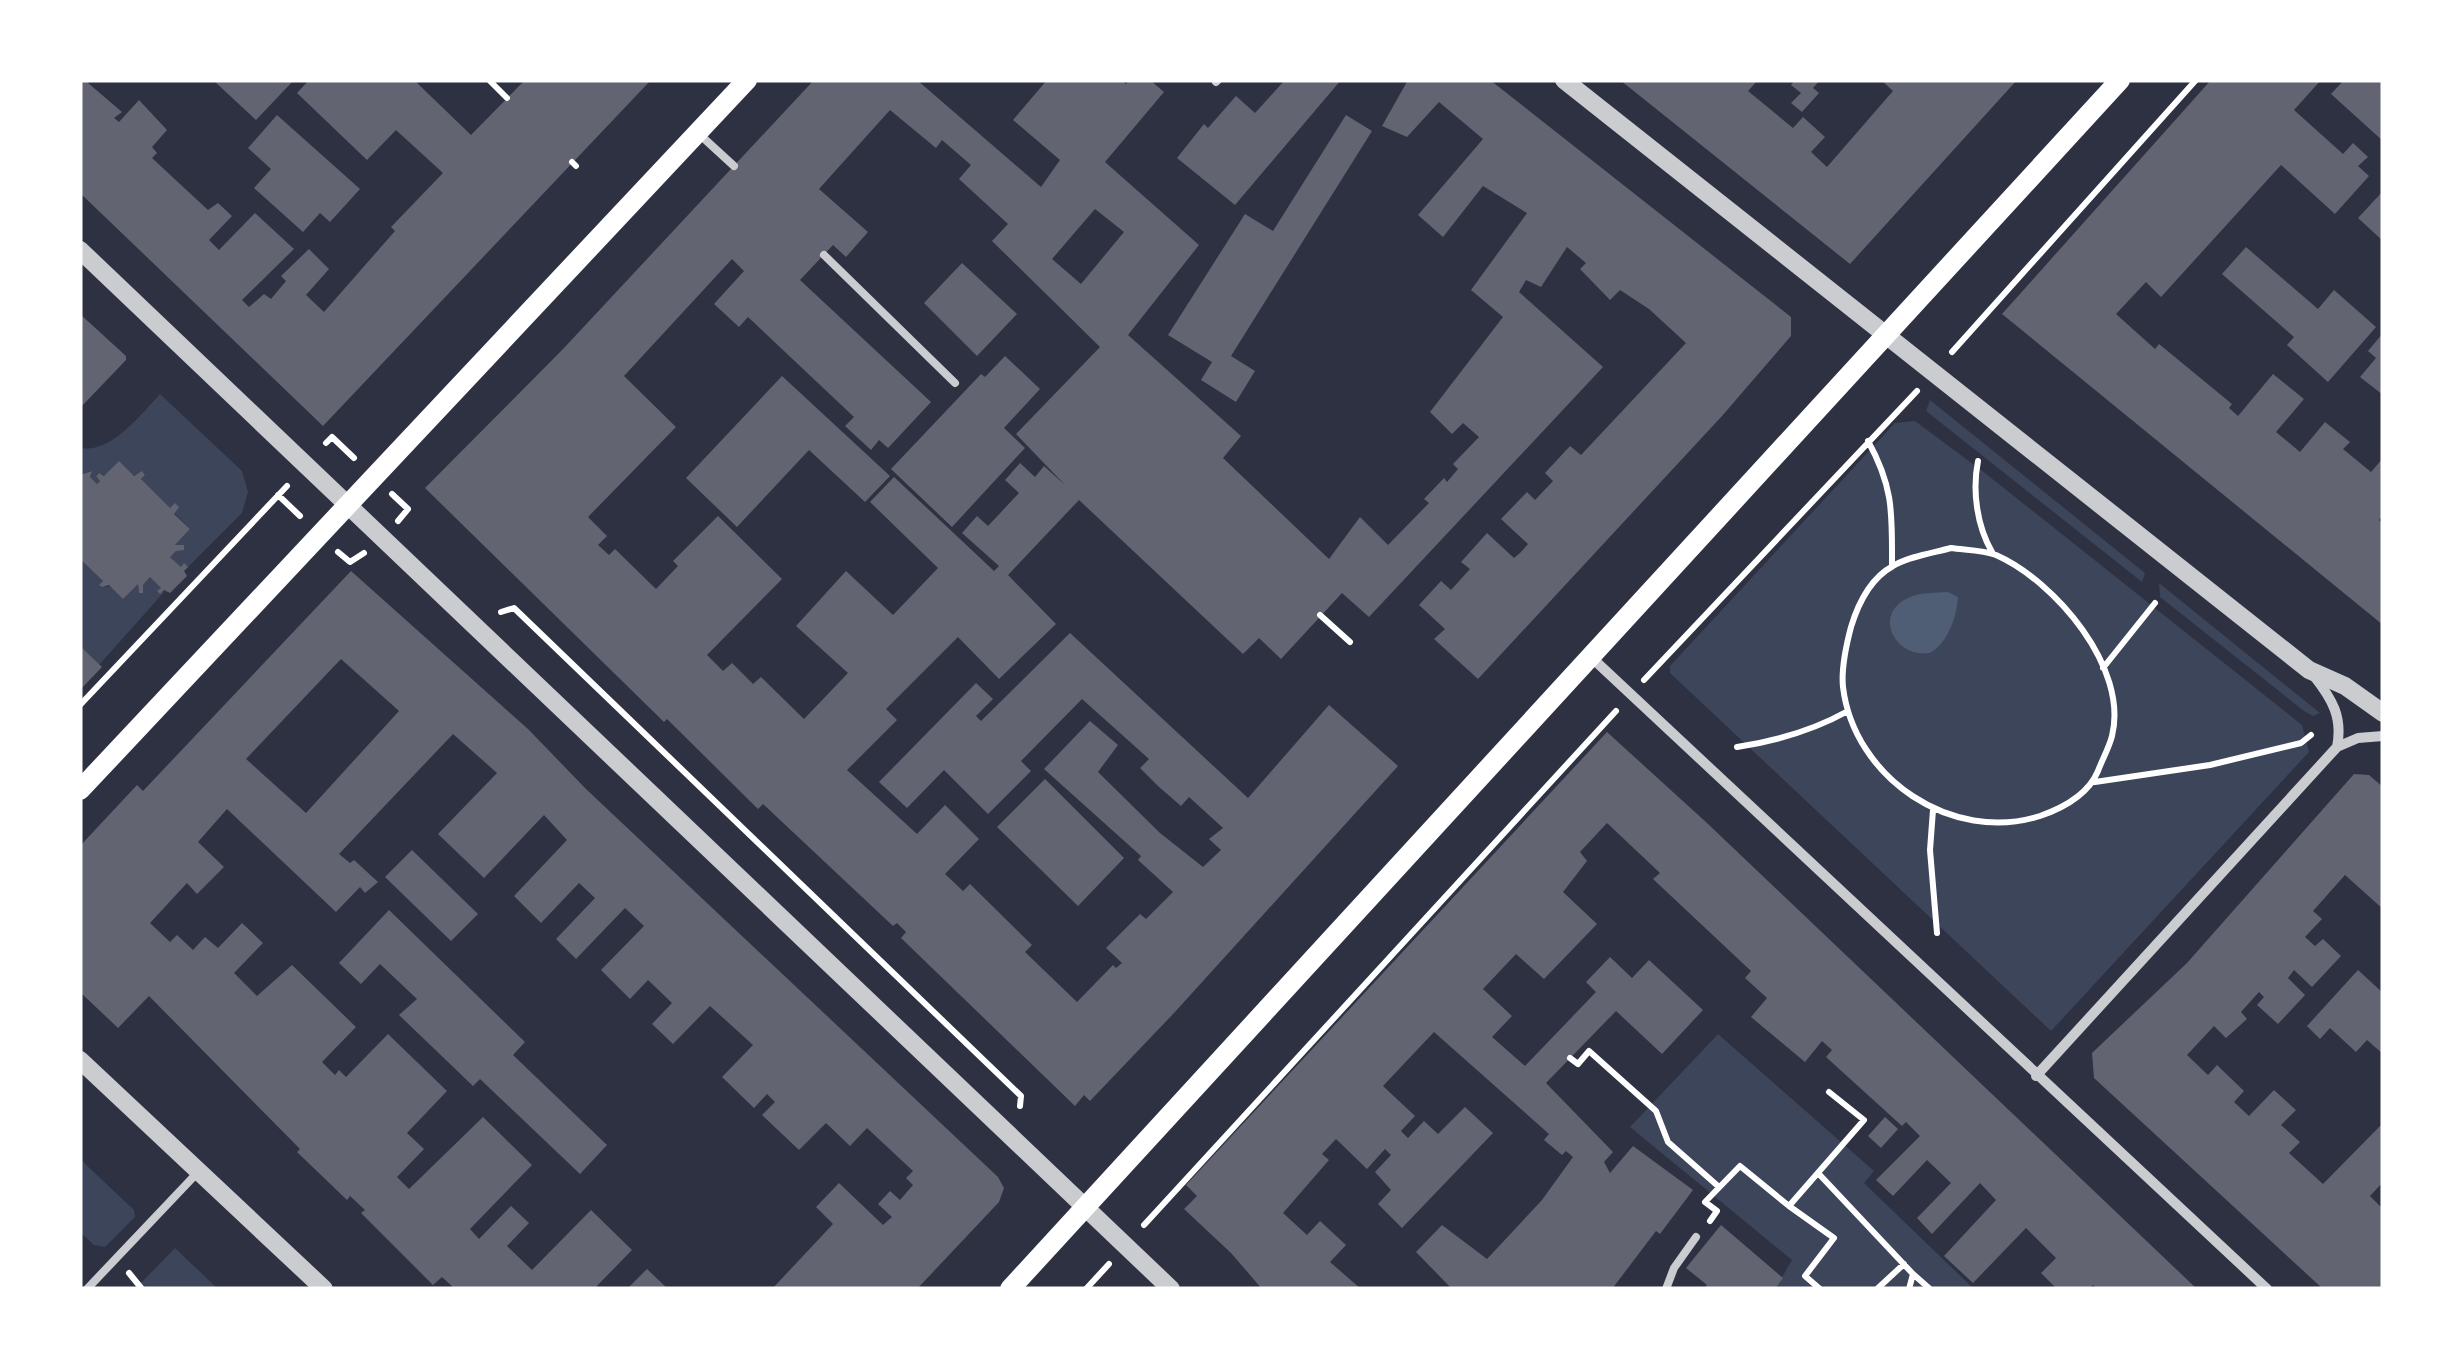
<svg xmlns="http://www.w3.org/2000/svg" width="2463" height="1369" font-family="'Times New Roman',serif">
	<rect width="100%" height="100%" fill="#2d3142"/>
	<path fill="#3c4559" d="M160 394 242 471 248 492 242 513 184 571 187 567 184 564 181 567 170 557 175 545 190 529 141 479 145 475 143 472C130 478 110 479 98 473L96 476 100 481 97 484 90 477 91 471 80 475V448C111 454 141 414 160 394Z
		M1930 400 2145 573 2142 582 1926 411Z
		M1915 421 1985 473 2302 725 2309 752 2051 1031 1670 673V666L1895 423Z
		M80 559 103 581 101 587 138 584 139 593H143V585L150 577 161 588 160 593 165 591 99 665 80 646Z
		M2159 583 2320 713 2313 716 2304 711 2160 597Z
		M1718 1034 1874 1171 1864 1183 1974 1289H1775L1792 1260 1630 1127Z
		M80 1159 134 1210 135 1217 105 1247 94 1245 80 1232Z
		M175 1248 218 1289H135Z"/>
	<path fill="#4f5d75" d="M1948 592 1958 597C1957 616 1948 643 1930 653 1894 658 1873 614 1908 598 1919 592 1935 593 1948 592Z"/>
	<path fill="#626471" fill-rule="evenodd" d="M80 80H90L88 83 122 112 114 118 119 122 139 100 167 130 152 147 157 153 152 158 208 210 218 203 232 216 209 240 219 250 255 213 294 249 242 300 249 307 264 294 271 299 286 281 281 276 309 249 329 269 306 295 324 312 395 231 391 227 443 173 396 130 367 160 297 93 309 80H414L471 135 525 80H651L323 426 80 193Z
		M213 80H294L256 120Z
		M814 80H917L1041 187 1060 160 1013 120 1047 80H1121L1126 84 1129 80H1150L1164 92 1105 162 1199 245 1128 335 1241 436 1223 458 1329 559 1360 517 1388 545 1429 503 1424 499 1444 478 1447 482 1458 469 1453 464 1479 437 1463 423 1452 434 1430 412 1503 317 1471 290 1527 213 1483 186 1443 237 1418 215 1483 139 1439 102 1407 137 1382 126 1408 80H1490L1791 317V336L1722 416 1478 679 1434 639 1445 629 1419 605 1441 581 1451 590 1470 569 1461 562 1487 533 1514 558 1520 553 1528 544 1501 519 1527 492 1535 500 1553 481 1545 473 1570 446 1581 455 1686 343 1649 309 1620 290 1610 300 1580 269 1586 263 1567 247 1541 287 1526 280 1519 292 1603 367 1369 617 1342 593 1281 659 1259 638 1243 654 1079 500 1008 575 1056 624 999 679 958 637 886 709 897 720 847 770 917 834 945 805 979 839 945 874 963 891 970 884 1032 945 1025 952 1077 1002 1113 965 1116 968 1122 963 1106 948 1140 914 1146 919 1173 892 1138 860 1141 856 1044 769 1090 721 1118 745 1098 772 1160 833 1203 867 1221 850 1209 839 1223 828 1189 797 1181 806 1158 786 1140 768 1149 759 1082 699 1021 761 1031 771 988 814 944 770 907 808 879 782 976 683 993 699 976 716 981 721 1070 633 1248 798 1329 705 1398 766 1174 1013 1090 1101 1084 1095 1075 1106 901 938 906 932 897 923 893 926 763 804 758 809 667 719 664 722 425 488 564 348ZM890 110 936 148 942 140 971 165 959 179 1008 224 992 241 1100 347 1016 434 1065 485 1044 466 1035 477 1020 463 1005 480 1019 493 988 526 977 516 962 533 999 566 994 571 894 477 870 502 938 568 893 615 846 571 796 626 848 673 804 719 761 677 753 684 732 663 723 671 707 655 782 579 718 516 673 561 678 566 656 589 615 549 609 555 598 545 607 536 588 517 676 427 624 376 732 259 744 271 714 304 739 327 748 317 854 417 845 426 871 450 879 440 888 448 931 402 800 280 833 245 846 257 868 232 819 189ZM1095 209 1124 232 1081 284 1052 259Z
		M1285 80H1341L1235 205 1177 158 1204 124 1208 128 1236 96 1255 113Z
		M1620 80H1758L1748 91 1793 128 1803 117 1825 137 1811 152 1827 167 1893 91 1881 80H2017L1850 264Z
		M1795 80H1820L1813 88 1819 93 1802 112 1791 103 1801 93 1791 85Z
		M2211 80H2321L2294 110 2343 154 2353 143 2368 157 2358 166 2369 176 2335 214 2281 165 2161 297 2146 282 2116 314 2155 349 2159 344 2232 404 2229 408 2238 416 2273 374 2304 399 2276 432 2300 452 2325 422 2350 442 2343 449 2371 472 2383 458V515L2379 520 2383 524V625L2002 314Z
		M2344 80H2383V141L2331 94Z
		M277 115 360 189 330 222 320 213 303 232 254 188 271 169 248 148Z
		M1346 115 1372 131 1231 356 1255 371 1236 402 1201 380 1212 362 1168 335 1245 214 1273 231Z
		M2383 191V241L2358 218Z
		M2246 247 2318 309 2334 290 2376 327 2328 382 2287 345 2294 337 2222 274Z
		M962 263 1017 314 977 356 924 303Z
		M80 314 126 356V360L80 408Z
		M2383 333V395L2360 377 2376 358 2368 351Z
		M1005 356 1040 389 1004 428 1025 448 952 527 891 469 981 374 985 377Z
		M782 376 890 476 865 502 809 450 737 527 686 478Z
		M119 461 134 476 142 471 145 475 141 479 170 508 175 503 179 507 174 514 190 529 175 545H184V550L176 551 170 557 181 567 184 563 188 567 184 571 187 576 170 593 164 590 160 594 157 591 161 588 150 577 143 585V593H139L138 584 123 599 109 585 102 587 99 585 103 581 80 559V475L92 471 90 477 97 484 100 481 96 476 99 473 104 476Z
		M351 571 528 729 586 789 998 1177 1004 1188 999 1202 917 1289H772L833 1224 816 1207 839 1183 883 1225 892 1217 878 1204 890 1191 900 1200 913 1185 906 1178 913 1171 867 1128 850 1146 826 1123 799 1150 762 1115 775 1102 767 1094 754 1108 722 1077 753 1045 710 1006 673 1044 652 1024 672 1003 648 980 630 999 601 970 644 926 625 908 576 959 556 939 595 898 579 883 541 923 514 896 567 840 544 815 484 878 438 834 497 773 453 734 339 854 350 863 354 860 378 882 365 893 360 887 336 912 227 809 198 842 224 867 197 894 187 883 150 923 170 942 177 935 193 950 205 937 218 948 242 923 263 943 234 973 257 996 292 965 356 1027 322 1062 335 1075 339 1070 346 1077 388 1034 447 1091 407 1133 424 1149 397 1177 409 1189 483 1117 532 1165 470 1229 479 1239 511 1206 529 1223 507 1246 532 1270 591 1210 632 1250 594 1289H455L442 1277 433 1285 361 1213 365 1210 350 1196 347 1200 297 1152 300 1149 149 996 118 1028 80 992V846L137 785 143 791ZM341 659 399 711 306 813 246 759Z
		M80 646 102 667 80 690Z
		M1607 732 1707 823 2197 1289H2097L2093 1285 2090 1289H2057L2041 1273 2056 1258 2026 1228 1973 1283 1944 1256 1996 1200 1980 1183 1932 1234 1917 1218 1951 1183 1927 1160 1893 1196 1876 1180 1920 1136 1906 1122 1902 1126 1826 1057 1832 1050 1822 1041 1805 1062 1751 1017 1767 998 1745 978 1751 971 1653 879 1660 873 1607 823 1580 852 1587 861 1563 892 1597 924 1544 979 1516 954 1483 989 1512 1016 1492 1037 1525 1066 1596 992 1586 982 1610 957 1632 978 1649 960 1703 1010 1662 1054 1616 1011 1546 1083 1613 1152 1604 1162 1610 1173 1633 1146 1693 1190 1660 1234 1656 1231 1612 1289H1452L1416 1252 1442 1225 1487 1259 1542 1200 1573 1157 1566 1151 1562 1155 1544 1140 1549 1134 1434 1032 1383 1086 1415 1116 1401 1131 1408 1138 1424 1121 1438 1134 1465 1107 1493 1133 1402 1228 1378 1204 1391 1190 1375 1172 1391 1155 1385 1149 1367 1169 1336 1139 1322 1154 1329 1160 1283 1213 1307 1235 1320 1221 1346 1245 1330 1262 1361 1289H1262L1231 1253 1184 1209 1197 1196 1186 1185Z
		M2354 774 2369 775 2383 787V909L2345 875 2313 911 2322 919 2305 937 2315 946 2323 939 2341 956 2312 987 2294 970 2288 978 2305 995 2278 1024 2257 1005 2264 997 2259 992 2241 1012 2247 1019 2226 1038 2214 1026 2187 1055 2208 1075 2217 1065 2244 1091 2234 1102 2249 1116 2274 1090 2296 1110 2281 1125 2300 1142 2289 1153 2323 1184 2383 1123V1182L2370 1196 2383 1209V1289H2323L2094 1078 2092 1053 2187 963Z
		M1045 779 1124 858 1078 906 997 827Z
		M412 850 478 914 451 941 385 877Z
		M389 910 525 1042 513 1055 607 1145 580 1174 480 1079 473 1086 399 1015 417 999 380 964 361 984 339 963Z
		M2358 970 2383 993V1054L2367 1040 2356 1052 2330 1028 2320 1039 2307 1026Z
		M1885 1117 1898 1129 1881 1148 1868 1136Z
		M1721 1225 1783 1278 1775 1289H1704L1707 1285 1686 1268Z
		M647 1269 668 1289H627Z"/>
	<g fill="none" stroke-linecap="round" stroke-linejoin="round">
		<path stroke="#fff" stroke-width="6" d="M489 80 507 98
			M572 162 576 166
			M1952 352 2196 80
			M1868 441C1894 488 1892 514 1892 566
			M326 443 332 437 354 458
			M1978 461C1972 491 1977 526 1992 552
			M392 494 408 509 398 521
			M278 495 300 516
			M1951 548C1965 550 1983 550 1996 555 2055 581 2129 668 2112 736 2109 748 2102 760 2098 771 2088 795 2063 808 2040 816 1952 844 1854 778 1843 687 1841 668 1846 646 1851 627 1858 604 1871 578 1893 566 1910 556 1933 553 1951 548Z
			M338 552 350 562 364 553
			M501 612 514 608 1021 1096 1020 1106
			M1320 615 1350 642
			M2103 668 2155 603
			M1644 680 1917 391
			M80 705 287 486
			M1737 747C1777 741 1812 731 1848 711
			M2095 782 2210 765 2301 743 2311 735
			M1933 810 1930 850 1937 933
			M1570 1058 1578 1064 1589 1051 1656 1111 1668 1142 1719 1187
			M1818 1173 1913 1274
			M1789 1206 1834 1238 1805 1276 1820 1289
			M1710 1221 1717 1211 1705 1202 1740 1166 1789 1206 1864 1120 1829 1092
			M1144 1225 1616 711
			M129 1273 142 1289
			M1086 1289 1109 1264
			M1877 1289 1904 1264
			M1909 1289 1913 1274 1930 1289"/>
		<path stroke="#caccd0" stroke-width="8" d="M1216 82 1218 80
			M698 133 734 166
			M824 255 955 383
			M87 1289 199 1171
			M1666 1289 1674 1268 1696 1237"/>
		<path stroke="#caccd0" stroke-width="10" d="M1591 657 2267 1289
			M2337 747 2358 738 2383 736
			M2036 1076 2337 747C2343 717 2332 699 2314 676"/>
		<path stroke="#caccd0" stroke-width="18" d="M1564 80 2309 670 2345 686 2383 713
			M80 250 1171 1289
			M80 1060 324 1289"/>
		<path stroke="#fff" stroke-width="20" d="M80 790 747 80
			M1010 1289 2120 80"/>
	</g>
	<rect width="2463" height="1369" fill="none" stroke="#ffffff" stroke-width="165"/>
</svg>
